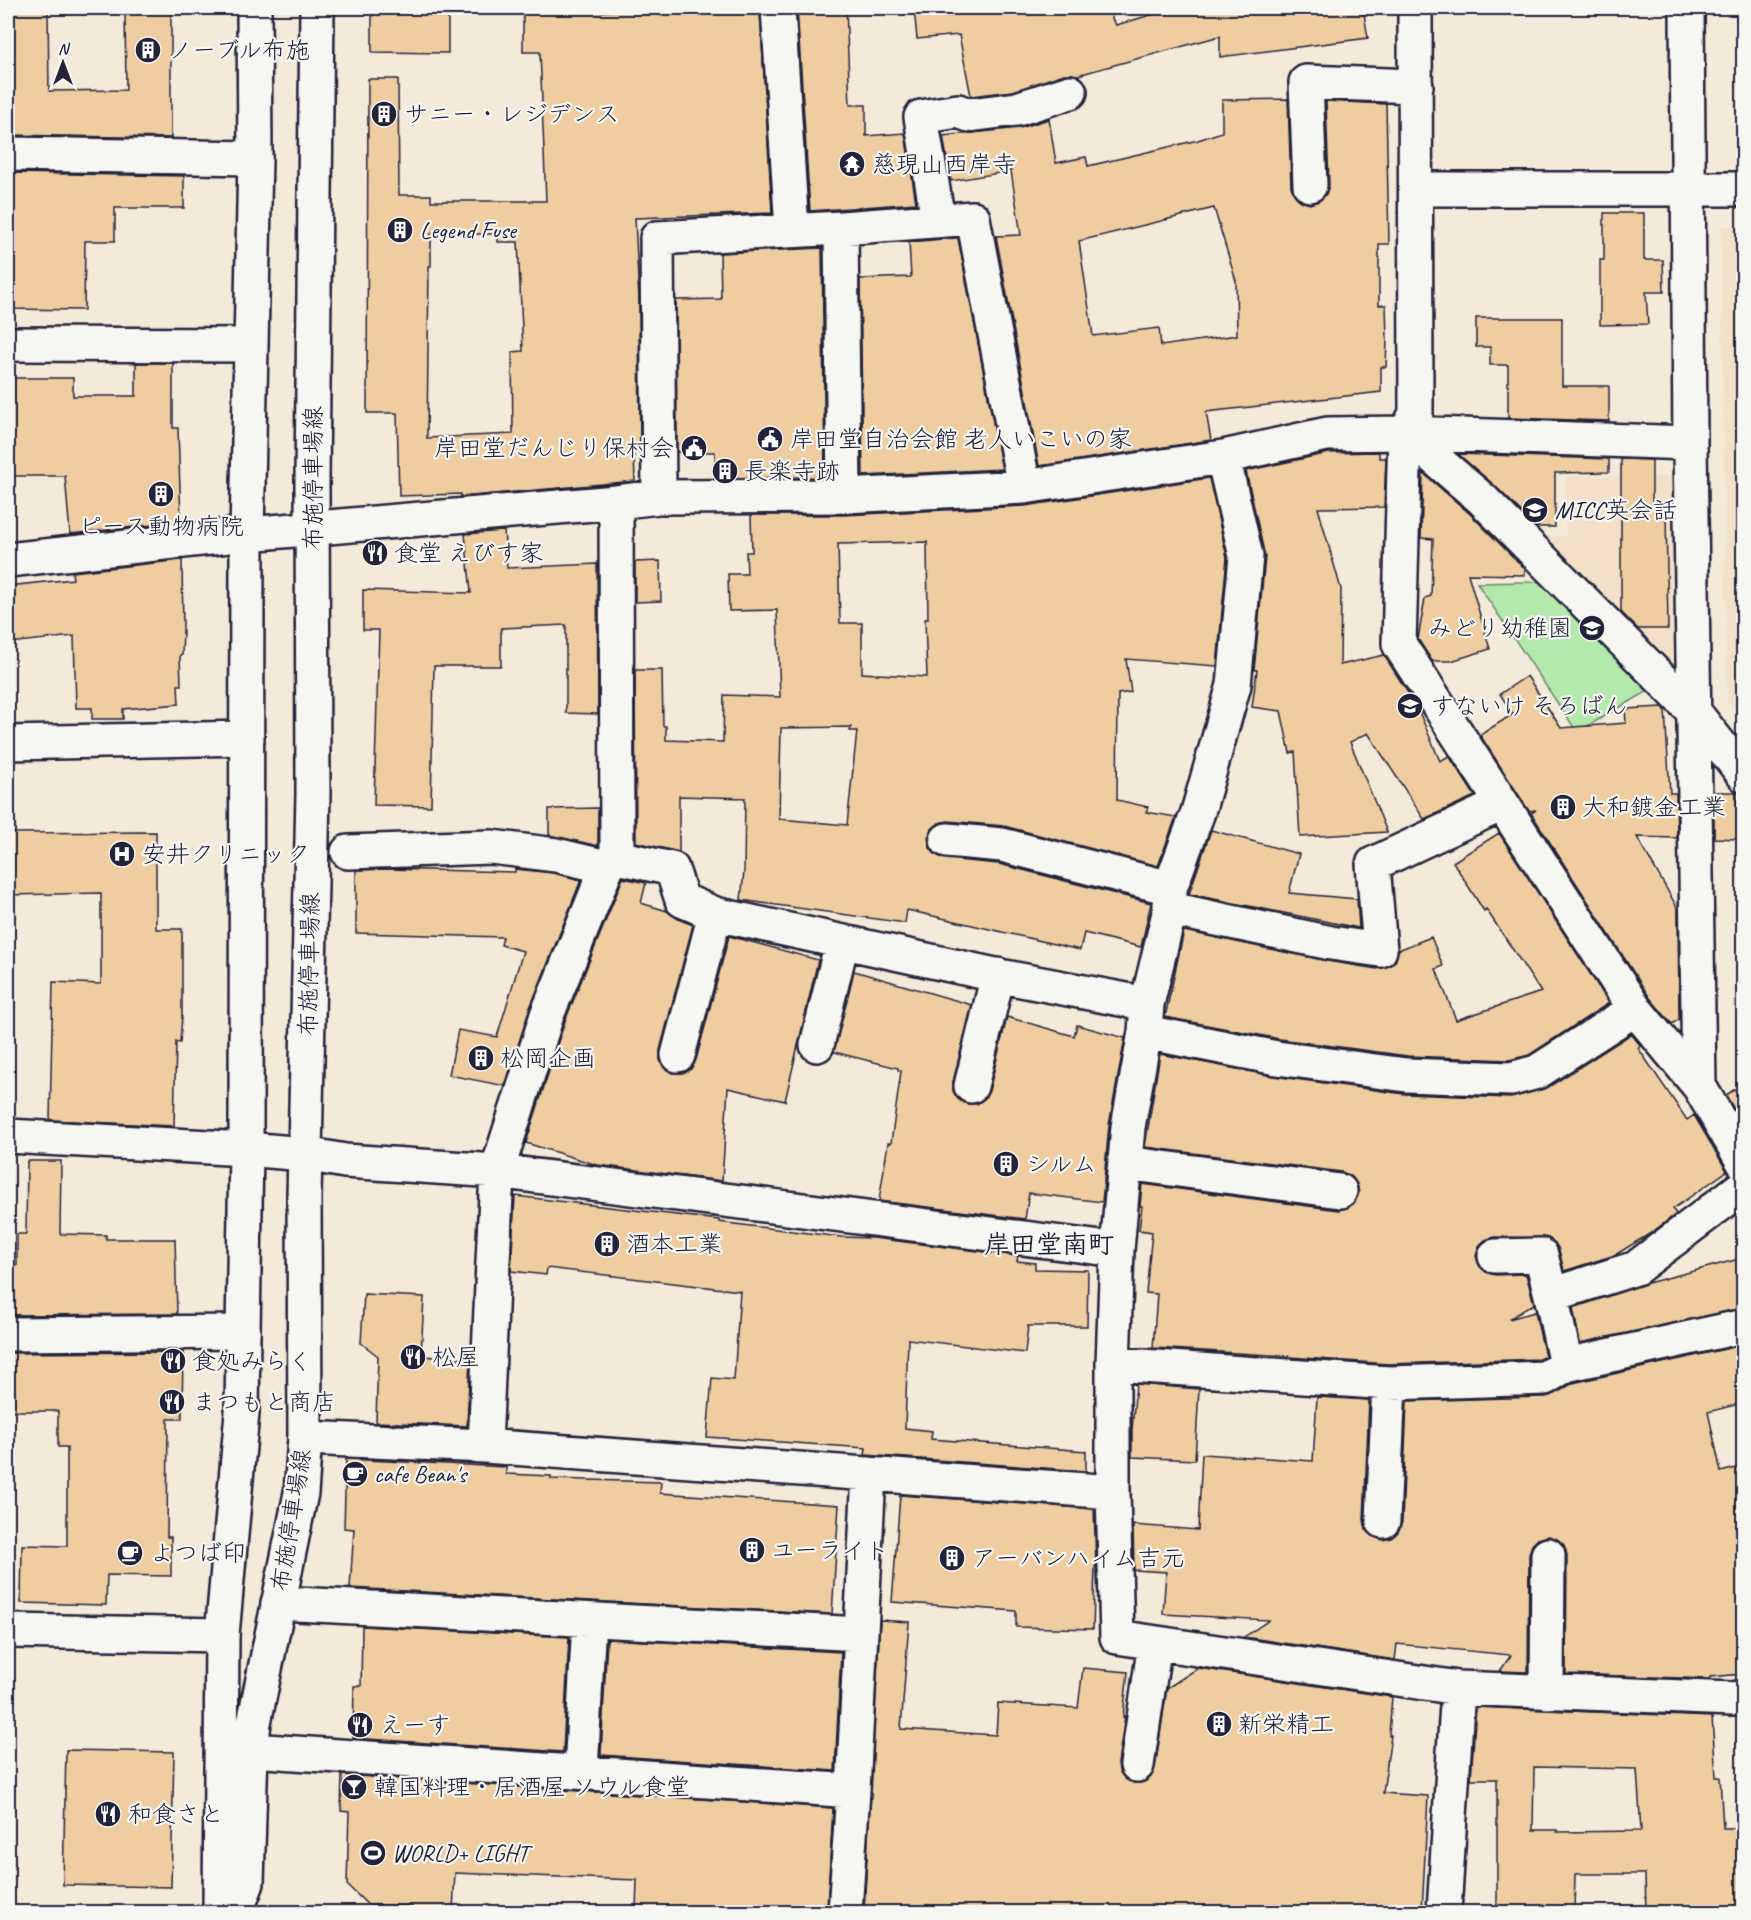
<svg xmlns="http://www.w3.org/2000/svg" width="1751" height="1920" font-family="Caveat,'Klee One',sans-serif">
	<rect width="100%" height="100%" fill="#f4ead9"/>
	<filter id="ink" filterUnits="userSpaceOnUse"><feTurbulence type="fractalNoise" baseFrequency=".0167" numOctaves="2"/><feDisplacementMap in="SourceGraphic" scale="12" xChannelSelector="R" yChannelSelector="G"/><feConvolveMatrix kernelMatrix="1 2 1 2 8 2 1 2 1" color-interpolation-filters="sRGB"/></filter>
	<g filter="url(#ink)">
		<path fill="#f2e1c8" d="M1721 226H1744L1743 719 1727 701Z
			M1566 476H1677V675L1577 733 1474 581 1536 580 1537 535 1566 536Z"/>
		<path fill="#b3e9ac" stroke="#6a8674" stroke-width="1.5" d="M1538 557 1664 682 1577 732 1477 583 1538 582Z"/>
		<path fill="#efcda0" stroke="#22223b" stroke-width="1.5" fill-rule="evenodd" d="M8 8H48L49 91 126 90 125 8H171V138L8 135Z
			M372 8H448V53L372 52Z
			M523 8H597V12L647 8H760L772 213 635 218 639 300 640 452H634L635 481 461 497V494L399 496 397 413H367L368 79H398L399 195H431V201H546L540 52H523ZM431 234H498V242H518L523 351 512 352 513 434 427 438 429 266H431Z
			M797 8H846L850 105H866V136L905 133 916 203 810 211Z
			M914 8H1109L1113 21H1114L1116 25 1175 8H1363L1368 38 1220 57V36L1078 75 1064 74 1013 91 971 96 959 35 917 39Z
			M1288 99 1291 186 1294 194 1301 201 1310 204 1320 200 1326 194 1329 185 1326 101 1386 104 1389 244H1379V305H1386L1387 339 1386 367H1381V392L1206 412 1211 440 1039 466 996 236 1021 235 1011 171 951 181 943 136 1020 128 1049 119 1056 163 1086 157 1088 166 1198 140 1222 132V100ZM1214 208 1236 281 1237 335 1161 346 1159 328 1093 336 1079 241Z
			M10 173 184 176V208H115V241H85L84 310 8 309Z
			M1604 213H1644V260H1663L1664 292H1646L1648 324 1600 325V260H1604Z
			M955 238H958L1002 469 863 476 860 279 911 277 909 242Z
			M822 248 825 477 716 478 715 452H677L676 300 721 299 720 253Z
			M1476 318H1562V386H1609V421L1508 418V365H1490V347H1476Z
			M136 363H173V428H178L181 522 70 534 65 476H8V378H73V396H136Z
			M1379 452V458H1386L1384 507 1318 508 1341 589 1340 665 1384 655 1417 707 1440 761 1449 756 1475 796 1424 819 1368 733 1350 742 1387 832 1300 837 1295 752 1290 753 1281 711 1252 707 1257 670H1254L1265 557 1246 471 1329 453Z
			M1458 454 1609 459V472L1555 473V527H1537L1495 486Z
			M1621 459 1652 460V502L1666 512 1668 629H1638L1621 612Z
			M1423 473 1469 513 1525 569V575L1468 574 1490 649 1451 661H1432L1418 639 1425 598 1431 596 1433 539 1421 538Z
			M1209 478 1227 557 1217 666 1126 659 1131 692 1118 694 1117 800 1148 807 1146 812 1176 817 1158 866 1004 826 948 821 939 823 932 829 928 838 930 848 936 855 945 859 999 864 1151 903 1141 947 1084 933 1080 950 907 910 905 923 741 900 744 871 745 798 679 796V852L636 842 635 670H662L663 726H666V740L723 742 724 695 780 697 777 610 729 611 728 574H747L746 552H752L751 515H844L1025 506ZM927 542 928 619H925L927 677 862 673V623H840L838 544ZM851 727 850 731H857L847 825 779 819 781 728Z
			M504 531 507 568 597 564 598 714 566 713V625L501 628V666H434L431 806 374 805 379 630H363V590L471 593 465 534Z
			M182 560 183 630 182 655H180L181 685H178L179 704 123 709V719H92V708H76L74 636 8 643V586L73 579 72 572Z
			M660 561 661 601 635 602V562Z
			M1527 676 1561 728 1626 723 1625 709 1663 707 1665 710 1670 793H1676L1677 838 1637 837 1678 909 1679 1019 1672 1024 1650 998 1531 813 1536 810 1529 811 1480 735 1513 714 1500 694Z
			M1714 792H1737L1738 839 1714 838Z
			M598 808V846L549 835V809Z
			M1211 830 1299 854 1289 893 1357 899 1359 928 1189 894Z
			M156 832V929H182V1016L180 1043 176 1042 174 1126 50 1120 53 982 101 984V893L8 895V833Z
			M1499 833 1609 1003 1529 1055 1509 1060 1408 1056 1280 1039 1165 1017 1184 931 1327 961 1377 969 1389 966 1396 960 1398 950 1431 937 1443 966 1436 969 1456 1020 1541 992 1486 909 1484 911 1453 862Z
			M385 869 515 872V869L553 873 581 880 530 1008 505 1086 449 1075 458 1030 497 1037 523 951 501 945 503 937 356 933V870Z
			M623 878 646 883 641 903 667 911 678 919 693 925 660 1050V1060L664 1068 673 1073H683L691 1069 696 1060 729 936 818 960 785 1101 728 1088 722 1181 597 1165 526 1143 565 1021Z
			M854 971 972 1005 953 1082V1091L958 1099 967 1104H977L985 1098 989 1091 1007 1017 1074 1036 1077 1025 1125 1038 1109 1125 1102 1202 1029 1193 1025 1219 879 1201 888 1143H891L901 1071 898 1070V1068L834 1052Z
			M1631 1034 1641 1046 1638 1048 1687 1120 1694 1115 1727 1171 1673 1209 1676 1214 1651 1233 1615 1255 1564 1271 1559 1250 1555 1243 1548 1238 1495 1237 1485 1240 1479 1246 1476 1256 1479 1265 1486 1272 1495 1275 1526 1274 1534 1304 1509 1319 1535 1312 1545 1356 1539 1359 1389 1364 1289 1357V1356L1153 1348 1157 1294 1146 1293 1152 1232 1139 1230 1142 1206H1140L1142 1184 1338 1210 1347 1208 1354 1203 1359 1193 1357 1184 1352 1177 1342 1172 1145 1147 1160 1054 1273 1076 1404 1094 1511 1098 1547 1088Z
			M1743 1084V1125L1726 1095Z
			M27 1161H61L60 1234 106 1235V1239H175L177 1314 8 1315V1265H17V1234H26Z
			M515 1196 719 1220V1222L841 1237 873 1238 1018 1256 1017 1261 1035 1263V1269L1088 1270 1087 1326H1028L1025 1353 908 1339 905 1428 932 1431 931 1439 1086 1451V1471L865 1455 866 1448 707 1437 712 1378 734 1380 740 1291 547 1268 546 1275 511 1271Z
			M1743 1258V1308L1580 1343 1573 1308 1648 1283Z
			M364 1294 424 1297 421 1356 470 1359 467 1426 376 1422 378 1356 361 1343Z
			M1743 1345V1403L1708 1412 1721 1472 1743 1466V1674L1710 1677V1679L1566 1674 1567 1555 1564 1545 1557 1539 1549 1536 1538 1539 1532 1545 1529 1554 1528 1672 1500 1671 1511 1655 1397 1644 1395 1660 1244 1637 1269 1620 1163 1614 1166 1572 1134 1570 1133 1525 1198 1530 1202 1454 1313 1461 1317 1397 1369 1400 1364 1520 1366 1529 1372 1536 1383 1540 1391 1538 1398 1532 1402 1522 1407 1401 1546 1397 1555 1394 1573 1383Z
			M183 1352 182 1419H168L167 1537H171V1576L107 1575 106 1605 21 1603 22 1545 67 1546V1447H58V1411H8V1353Z
			M1136 1384 1199 1389 1195 1460 1132 1457V1430Z
			M346 1459 506 1467V1474L551 1476V1479L661 1482 660 1493 839 1505 832 1614 350 1588 354 1529 344 1528Z
			M900 1495 1094 1509 1096 1567H1095L1093 1629 1016 1627V1611L892 1602Z
			M880 1620 909 1622 901 1729 996 1735 998 1703 1078 1708 1083 1668 1128 1672 1123 1717 1125 1716 1118 1763 1119 1771 1125 1779 1134 1783 1144 1782 1151 1777 1155 1768 1167 1688 1198 1668 1392 1697 1389 1735H1391L1383 1793 1428 1796 1422 1912H1086L1021 1908V1912H864Z
			M362 1626 569 1637 563 1752 353 1738 354 1686H361Z
			M607 1639 841 1652 835 1771 601 1755Z
			M1476 1707 1712 1717 1716 1777H1720L1723 1828H1743V1912H1646L1645 1874H1575L1574 1912H1497V1779H1471ZM1534 1767 1637 1769 1641 1831 1557 1832V1830H1533Z
			M66 1750 174 1752 171 1887 63 1885Z
			M342 1775 833 1808 827 1912H714L636 1910 637 1880 455 1873 453 1912H412V1906L368 1905 347 1885 349 1812 341 1811Z"/>
		<g fill="none" stroke-linecap="round" stroke-linejoin="round">
			<defs>
				<path id="minor" d="M778 8 792 230
					M1415 8 1416 414 1405 433 1399 644 1635 1009 1699 1086 1744 1163
					M1687 8 1690 443 1699 1086
					M8 154 255 158
					M1310 185 1306 82 1416 86
					M1416 189H1744
					M938 220 921 117 958 111 969 115 1017 109 1070 92
					M841 228 844 496
					M8 344 250 345
					M1405 433 1482 499 1695 713 1744 775
					M1223 457 1246 556 1234 685 1198 812 1170 888V909L1147 1004 1145 1032 1128 1127 1117 1250 1113 1364V1492L1117 1637 1458 1688 1733 1699 1744 1697
					M659 497 657 238 841 228 973 218 1024 487
					M8 560 247 534 616 502 659 497 844 496 1024 487 1223 457 1327 434 1405 433 1690 443
					M8 743 247 738
					M947 840 1002 845 1170 888
					M348 852 491 847 556 855 607 867
					M617 857 672 869 682 900 715 914 1005 977 1147 1004
					M1170 909 1331 943 1380 950 1373 864 1502 804
					M1145 1032 1277 1058 1406 1075 1511 1079 1537 1072 1635 1009
					M817 1045 842 942
					M678 1055 715 914
					M971 1086 998 975
					M8 1136 246 1149 305 1154 345 1161 497 1171 1117 1250
					M1125 1163 1340 1191
					M1495 1256 1541 1255 1551 1295
					M8 1334 243 1332
					M1113 1364 1389 1383 1545 1378 1566 1365 1744 1326
					M1566 1365 1551 1295 1636 1268 1744 1186
					M305 1438 485 1446 1113 1492
					M485 1446 497 1171 547 1015 607 867 617 857 616 502
					M1383 1521 1389 1383
					M278 1603 861 1634
					M8 1631 222 1635
					M1547 1692 1548 1555
					M251 1750 853 1791
					M1137 1765 1155 1643
					M581 1772 589 1620
					M845 1912 853 1791 869 1474
					M1444 1912 1458 1688"/>
				<path id="major" d="M220 1912 222 1635 242 1413 243 1332 246 1149 247 534 255 158 254 8
					M236 1912 247 1883 251 1750 254 1723 301 1493 305 1438 304 1197 313 793 312 481 317 8"/>
			</defs>
			<use href="#minor" stroke="#22223b" stroke-width="38"/>
			<use href="#major" stroke="#22223b" stroke-width="38"/>
			<use href="#minor" stroke="#f6f6f2" stroke-width="33"/>
			<use href="#major" stroke="#f6f6f2" stroke-width="33"/>
		</g>
	</g>
	<defs>
		<symbol id="building-disc" viewBox="-11 -11 22 22"><circle r="9.5" fill="#22223b" stroke="#f6f6f2"/><path d="M-4-6H4V6H1V3H-1V6H-4ZM-2.5-4.3h1.7v1.8h-1.7ZM.8-4.3h1.7v1.8H.8ZM-2.5-1h1.7V.8h-1.7ZM.8-1h1.7V.8H.8Z" fill="#fff"/></symbol>
		<symbol id="temple-disc" viewBox="-11 -11 22 22"><circle r="9.5" fill="#22223b" stroke="#f6f6f2"/><path d="M0-6L5-2H3V0L6.5 2.5H4V6H1.5V3h-3V6H-4V2.5H-6.5L-3 0V-2H-5Z" fill="#fff"/></symbol>
		<symbol id="civic-disc" viewBox="-11 -11 22 22"><circle r="9.5" fill="#22223b" stroke="#f6f6f2"/><path d="M-.6-6.5H3V-4.5H.6V-3L4-1V1h2V6H-6V1h2V-1L-.6-3ZM-1.2 2.5V6h2.4V2.5Z" fill="#fff"/></symbol>
		<symbol id="school-disc" viewBox="-11 -11 22 22"><circle r="9.5" fill="#22223b" stroke="#f6f6f2"/><path d="M0-5L7-2L0 1L-7-2ZM-4 1L0 2.5L4 1V4Q0 6-4 4Z" fill="#fff"/></symbol>
		<symbol id="restaurant-disc" viewBox="-11 -11 22 22"><circle r="9.5" fill="#22223b" stroke="#f6f6f2"/><path d="M-5-6h1v4h1v-4h1v4h1v-4h1v5L-1.5 .5V6h-2V.5L-5-1ZM5-6V6H3V1.5H1.5Q1.5-4 5-6Z" fill="#fff"/></symbol>
		<symbol id="hospital-disc" viewBox="-11 -11 22 22"><circle r="9.5" fill="#22223b" stroke="#f6f6f2"/><path d="M-5-5h3v3.5h4V-5h3V5h-3V1.5h-4V5h-3Z" fill="#fff"/></symbol>
		<symbol id="cafe-disc" viewBox="-11 -11 22 22"><circle r="9.5" fill="#22223b" stroke="#f6f6f2"/><path d="M-5.5-4.5H6V0H3Q3 3.5 0 3.5H-2.5Q-5.5 3.5-5.5 0ZM3-3.2v2h1.7v-2ZM-6 4.5H4V6H-6Z" fill="#fff"/></symbol>
		<symbol id="bar-disc" viewBox="-11 -11 22 22"><circle r="9.5" fill="#22223b" stroke="#f6f6f2"/><path d="M-6-5H6L.8 .8V4.5H3.5V6h-7V4.5H-.8V.8Z" fill="#fff"/></symbol>
		<symbol id="stadium-disc" viewBox="-11 -11 22 22"><circle r="9.5" fill="#22223b" stroke="#f6f6f2"/><path d="M0-5a6.5 5 0 1 0 0 10a6.5 5 0 1 0 0-10ZM-3.5-1.8h7v3.6h-7Z" fill="#fff"/></symbol>
	</defs>
	<g fill-rule="evenodd">
		<use href="#building-disc" x="133" y="35" width="30" height="30"/>
		<use href="#building-disc" x="369" y="99" width="30" height="30"/>
		<use href="#temple-disc" x="837" y="149" width="30" height="30"/>
		<use href="#building-disc" x="385" y="215" width="30" height="30"/>
		<use href="#civic-disc" x="755" y="424" width="30" height="30"/>
		<use href="#civic-disc" x="679" y="433" width="30" height="30"/>
		<use href="#building-disc" x="710" y="456" width="30" height="30"/>
		<use href="#building-disc" x="146" y="479" width="30" height="30"/>
		<use href="#school-disc" x="1520" y="495" width="30" height="30"/>
		<use href="#restaurant-disc" x="360" y="538" width="30" height="30"/>
		<use href="#school-disc" x="1577" y="613" width="30" height="30"/>
		<use href="#school-disc" x="1395" y="691" width="30" height="30"/>
		<use href="#building-disc" x="1548" y="792" width="30" height="30"/>
		<use href="#hospital-disc" x="107" y="839" width="30" height="30"/>
		<use href="#building-disc" x="466" y="1043" width="30" height="30"/>
		<use href="#building-disc" x="991" y="1149" width="30" height="30"/>
		<use href="#building-disc" x="592" y="1229" width="30" height="30"/>
		<use href="#restaurant-disc" x="398" y="1342" width="30" height="30"/>
		<use href="#restaurant-disc" x="158" y="1346" width="30" height="30"/>
		<use href="#restaurant-disc" x="157" y="1387" width="30" height="30"/>
		<use href="#cafe-disc" x="340" y="1459" width="30" height="30"/>
		<use href="#building-disc" x="737" y="1535" width="30" height="30"/>
		<use href="#cafe-disc" x="115" y="1538" width="30" height="30"/>
		<use href="#building-disc" x="937" y="1543" width="30" height="30"/>
		<use href="#building-disc" x="1204" y="1709" width="30" height="30"/>
		<use href="#restaurant-disc" x="345" y="1710" width="30" height="30"/>
		<use href="#bar-disc" x="339" y="1772" width="30" height="30"/>
		<use href="#restaurant-disc" x="93" y="1799" width="30" height="30"/>
		<use href="#stadium-disc" x="358" y="1838" width="30" height="30"/>
	</g>
	<g text-anchor="middle" dominant-baseline="central" stroke-width="4.5" stroke-linejoin="round" paint-order="stroke">
		<g font-size="24" fill="#22223b" stroke="#f6f6f2" text-anchor="start">
			<text x="168" y="50">ノーブル布施</text>
			<text x="404" y="114">サニー・レジデンス</text>
			<text x="872" y="164">慈現山西岸寺</text>
			<text x="420" y="230">Legend Fuse</text>
			<text x="790" y="439">岸田堂自治会館 老人いこいの家</text>
			<text x="674" y="448" text-anchor="end">岸田堂だんじり保村会</text>
			<text x="744" y="471">長楽寺跡</text>
			<text x="1555" y="510">MICC英会話</text>
			<text x="161" y="526" text-anchor="middle">ピース動物病院</text>
			<text x="394" y="553">食堂 えびす家</text>
			<text x="1572" y="628" text-anchor="end">みどり幼稚園</text>
			<text x="1430" y="706">すないけ そろばん</text>
			<text x="1582" y="807">大和鍍金工業</text>
			<text x="142" y="854">安井クリニック</text>
			<text x="500" y="1058">松岡企画</text>
			<text x="1026" y="1164">シルム</text>
			<text x="626" y="1244">酒本工業</text>
			<text x="432" y="1357">松屋</text>
			<text x="192" y="1361">食処みらく</text>
			<text x="192" y="1402">まつもと商店</text>
			<text x="374" y="1474">cafe Bean's</text>
			<text x="771" y="1550">ユーライト</text>
			<text x="150" y="1553">よつば印</text>
			<text x="972" y="1558">アーバンハイム吉元</text>
			<text x="1238" y="1724">新栄精工</text>
			<text x="380" y="1725">えーす</text>
			<text x="374" y="1787">韓国料理・居酒屋 ソウル食堂</text>
			<text x="128" y="1814">和食さと</text>
			<text x="392" y="1853">WORLD+ LIGHT</text>
		</g>
		<g font-size="24" fill="#22223b" stroke="#f6f6f2">
			<text transform="translate(313 478) rotate(-90)">布施停車場線</text>
			<text transform="translate(309 964) rotate(-89)">布施停車場線</text>
			<text transform="translate(291 1520) rotate(-81)">布施停車場線</text>
		</g>
		<g font-size="26" font-weight="bold" fill="#22223b" stroke="#f6f6f2">
			<text x="1049" y="1244">岸田堂南町</text>
		</g>
	</g>
	<rect width="1751" height="1920" fill="none" stroke="#f6f6f2" stroke-width="30"/>
	<rect x="15" y="15" width="1721" height="1890" fill="none" stroke="#22223b" stroke-width="2" filter="url(#ink)"/>
	<g transform="translate(63 63)" stroke="#f6f6f2" stroke-width="4.5" paint-order="stroke">
	<path d="M0-4.5L10 22L0 15L-10 22Z" fill="#22223b"/>
	<text y="-9" font-size="16" font-weight="bold" text-anchor="middle" fill="#22223b">N</text>
	</g>
</svg>
